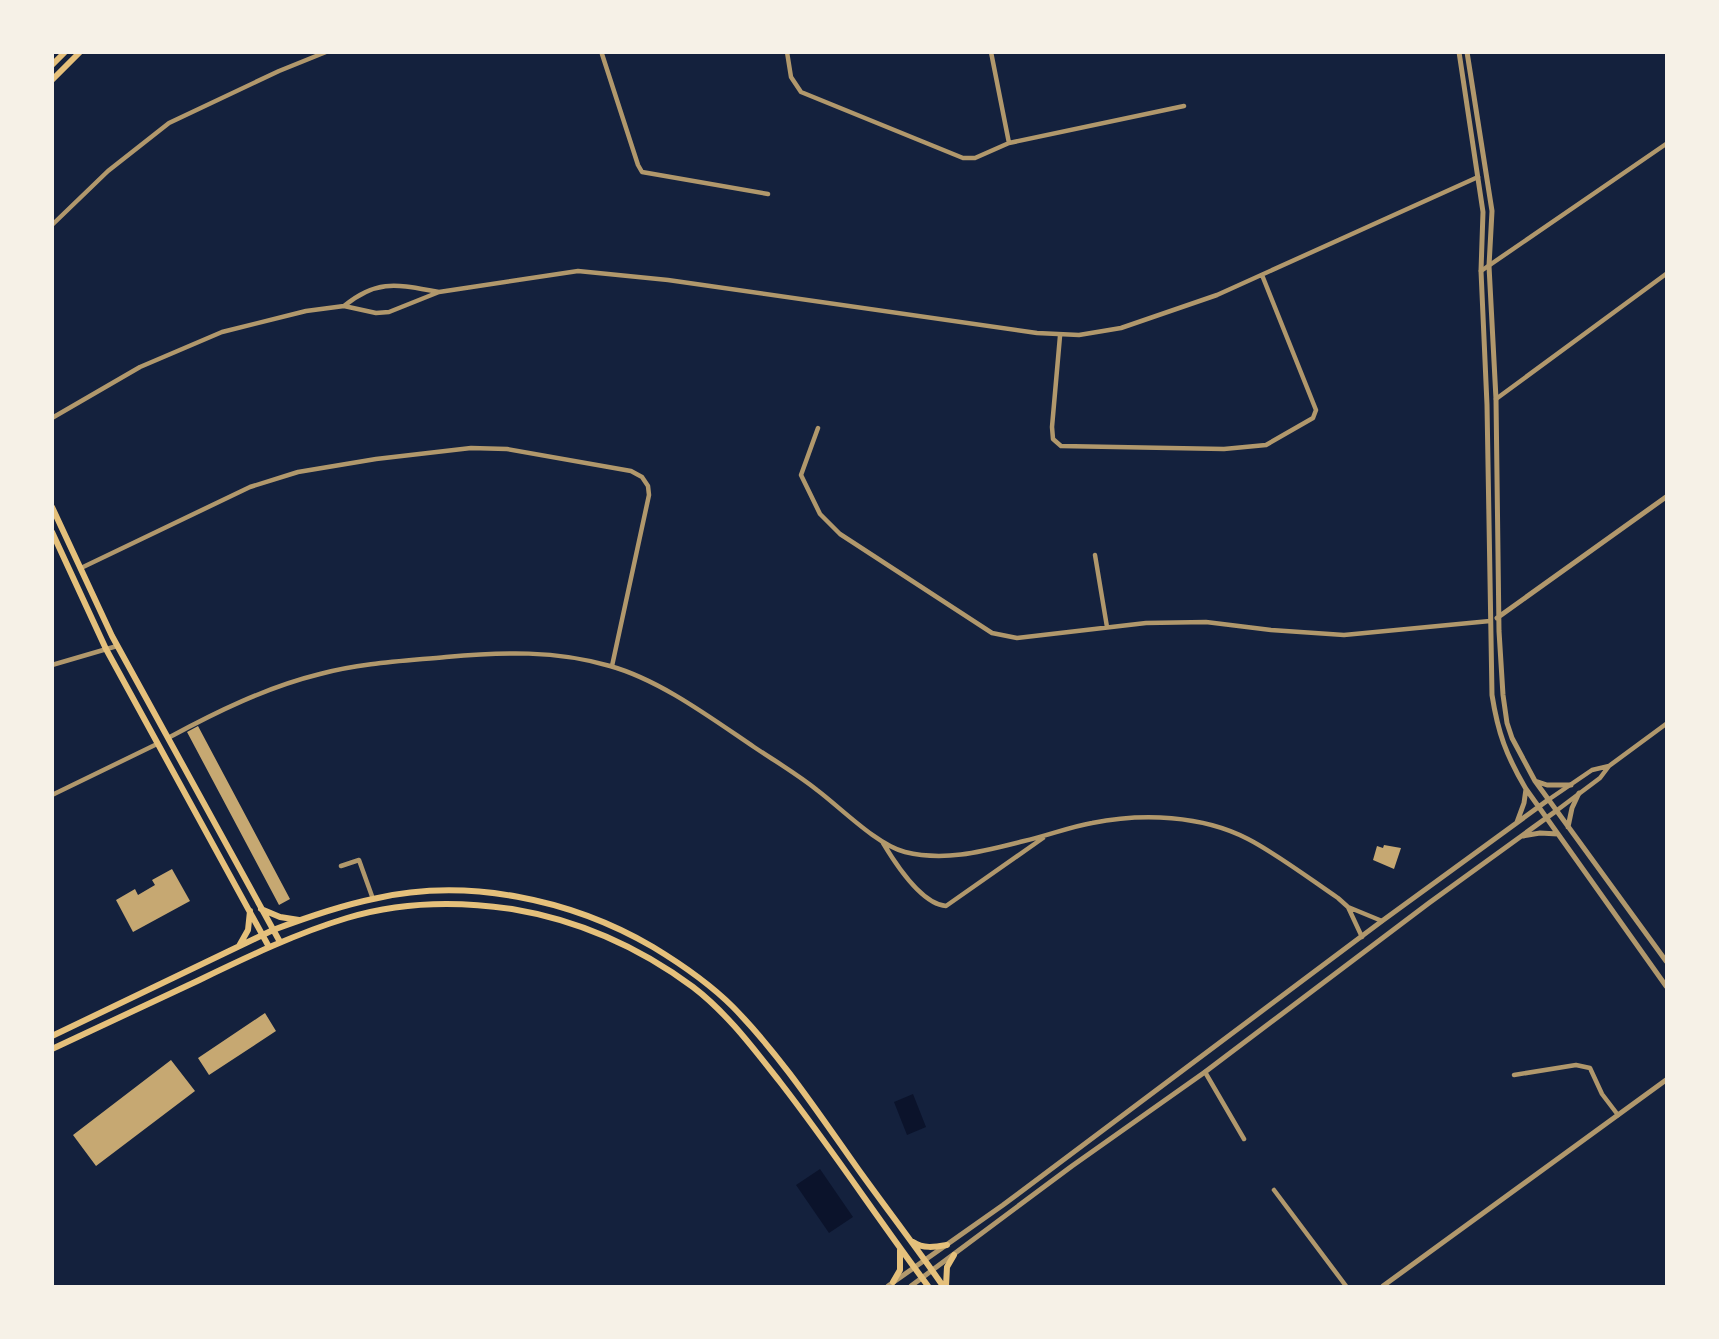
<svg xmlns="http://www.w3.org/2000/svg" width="1719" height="1339" font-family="Arial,sans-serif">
	<rect width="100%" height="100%" fill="#14213d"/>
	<path fill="#0b132b" d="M913 1094 926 1127 907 1135 894 1102Z
		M820 1169 853 1217 829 1233 796 1185Z"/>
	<path fill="#c6a872" d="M198 726 290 899 279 905 187 732Z
		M1384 845 1401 848 1394 869 1373 860 1377 846 1383 848Z
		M172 869 190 901 133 932 116 900 135 889 138 895 155 885 152 880Z
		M265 1013 276 1031 209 1075 198 1058Z
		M171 1060 195 1091 96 1166 73 1135Z"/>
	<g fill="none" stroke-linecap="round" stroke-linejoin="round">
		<path stroke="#b1986c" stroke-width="4.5" d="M787 52 791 77 801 92 963 158H975L1009 143 1184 106
			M991 52 1009 143
			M602 54 638 165 642 172 768 194
			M52 225 108 171 169 123 279 71 326 52
			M1481 271 1666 144
			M344 306C378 278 399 285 439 292
			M1060 336 1052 427 1053 439 1061 446 1224 449 1266 445 1313 418 1316 410 1262 275
			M1496 399 1666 274
			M52 418 140 367 222 332 306 311 344 306 376 313 389 312 439 292 578 271 668 280 1037 333 1079 335 1121 328 1217 295 1478 177
			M818 428 801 475 820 514 840 534 992 633 1017 638 1146 623 1206 622 1271 630 1344 635 1490 621
			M1095 555 1107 627
			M81 568 250 487 298 472 376 459 471 448 507 449 631 471 642 477 648 486 649 495 612 666
			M52 665 117 646
			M168 738C216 712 267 687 320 674 361 663 404 661 446 657 503 652 555 650 610 666 660 680 711 718 754 747 775 761 797 774 817 790 841 808 877 845 905 852 946 862 984 851 1024 841 1047 836 1069 827 1092 823 1142 813 1202 815 1248 839 1277 854 1310 879 1338 898L1348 907 1362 937
			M52 795 157 744
			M1548 800 1592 770 1609 766
			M1556 811 1600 778 1609 766 1666 724
			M883 843C895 863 921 904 946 906L1043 838
			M341 866 359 860 373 899
			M1348 907 1382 921
			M1205 1072 1244 1139
			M1514 1075 1576 1065 1590 1068 1602 1094 1618 1115
			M1274 1190 1346 1286"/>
		<path stroke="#b1986c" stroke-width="5" d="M1459 52 1483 212 1481 271 1487 405 1492 695C1498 733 1506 755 1526 789L1666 986
			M1467 52 1492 211 1489 266 1496 399 1499 631 1503 695 1507 723 1512 738 1535 781 1666 961
			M1497 618 1666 497
			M1535 781 1547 785H1571
			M1517 822 1524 803 1526 789
			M1568 827 1572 808 1579 793
			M1523 836 1540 833 1558 834
			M888 1286 1003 1205 1382 921 1548 800
			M911 1286 1072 1166 1205 1072 1429 903 1556 811
			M1383 1286 1666 1080"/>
		<path stroke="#e5c07b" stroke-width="6" d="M52 65 65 52
			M52 80 80 52
			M52 507 112 636 280 942
			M52 532 106 649 269 947
			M261 909 280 917 299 920
			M239 946 248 930 250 911
			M52 1036 273 930C305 918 339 906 373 899 467 877 571 899 653 947 681 964 710 984 733 1007 780 1055 819 1114 858 1169 886 1208 916 1247 943 1286
			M52 1049C100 1027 147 1005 193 983 243 959 294 934 347 918 400 902 458 901 512 909 578 920 639 947 693 987 727 1013 753 1048 780 1082 832 1149 878 1219 928 1286
			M913 1242C923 1249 935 1247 947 1245
			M893 1282 900 1270V1250
			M946 1286 947 1267 954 1255"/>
	</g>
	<rect width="1719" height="1339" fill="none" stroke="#f6f1e7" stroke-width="108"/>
</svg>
